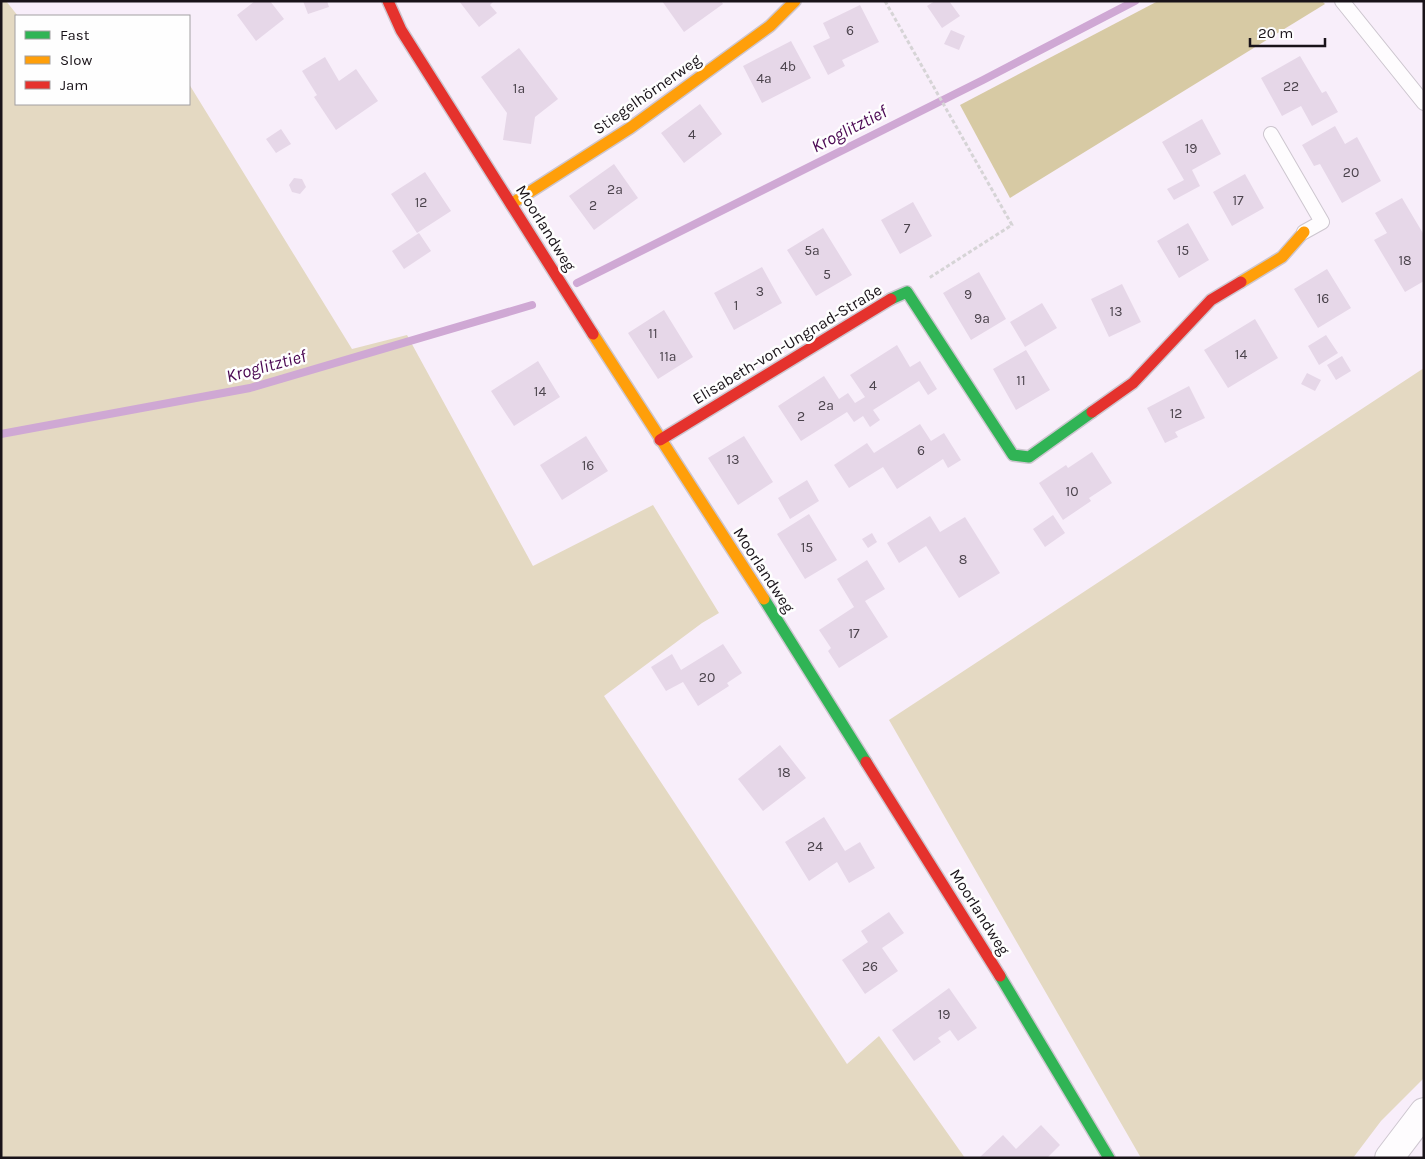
<svg xmlns="http://www.w3.org/2000/svg" width="1425" height="1159" font-family="Karla,sans-serif">
	<rect width="100%" height="100%" fill="#f8eefa"/>
	<path fill="#e4d9c2" d="M1 1H6L18 16H16V104H189V84L352 349 407 335 533 566 653 505 719 613 702 623 604 696 847 1064 879 1036 965 1158H1Z
		M1424 368V1078L1381 1121 1353 1158H1141L889 720Z"/>
	<path fill="#d7caa4" d="M1158 1H1322L1325 4 1010 198 960 105Z"/>
	<g fill="none" stroke-linecap="round" stroke-linejoin="round">
		<path stroke="#cfa8d4" stroke-width="8" d="M577 283 983 80 1135 1
			M1 434 250 388 532 305"/>
	</g>
	<path fill="#e6d7e8" d="M255 1H270L284 19 256 41 237 15Z
		M303 1H327L329 7 308 14Z
		M459 1H494L490 5 497 13 479 27Z
		M662 1H721L723 4 684 32Z
		M935 1H949L960 16 942 28 927 6Z
		M860 5 879 42 842 60 845 66 828 75 813 46 830 38 823 23Z
		M951 30 965 36 959 50 944 44Z
		M791 41 811 78 762 103 743 66Z
		M519 48 558 99 535 117 531 144 503 140 507 113 481 77Z
		M1300 56 1322 93 1326 91 1338 112 1312 126 1301 106 1282 116 1261 78Z
		M325 57 339 81 356 69 378 101 336 130 314 97 317 95 302 71Z
		M700 104 722 134 684 163 661 133Z
		M1202 119 1221 154 1192 170 1200 186 1174 200 1167 189 1184 180 1162 142Z
		M1335 126 1345 144 1357 137 1381 181 1342 203 1320 164 1314 166 1302 145Z
		M281 129 291 144 276 153 266 139Z
		M614 164 638 198 594 230 569 196Z
		M425 172 451 211 417 233 391 194Z
		M1245 174 1264 208 1232 226 1213 192Z
		M294 178 302 179 306 187 300 194 292 192 289 185Z
		M1402 198 1424 235V281L1405 292 1374 240 1387 233 1375 213Z
		M913 202 932 236 900 254 881 220Z
		M1188 223 1209 260 1179 278 1157 241Z
		M823 228 852 275 816 296 787 250Z
		M419 233 431 251 404 269 392 251Z
		M762 267 782 303 734 330 714 293Z
		M1327 269 1351 308 1318 328 1294 289Z
		M979 272 1006 319 971 340 943 293Z
		M1122 284 1141 322 1109 337 1091 299Z
		M1042 303 1057 328 1025 347 1010 322Z
		M664 310 693 357 658 379 628 333Z
		M1255 319 1278 358 1228 388 1204 350Z
		M1326 335 1338 353 1319 365 1308 346Z
		M897 345 910 367 920 361 937 389 928 395 919 381 873 410 880 420 870 427 863 416 854 422 847 412 801 441 778 406 824 376 839 399 848 393 855 403 865 397 850 375Z
		M1026 350 1050 390 1016 410 993 369Z
		M1342 356 1351 371 1336 380 1327 365Z
		M538 361 560 397 514 426 491 391Z
		M1307 373 1321 380 1315 391 1301 384Z
		M1189 386 1205 418 1175 432 1178 437 1165 443 1147 408Z
		M920 424 931 441 944 433 961 460 948 468 943 459 897 489 883 467 849 488 834 465 867 443 874 453Z
		M586 436 608 471 562 500 540 465Z
		M744 436 773 482 738 505 708 458Z
		M1092 452 1112 483 1089 498 1091 501 1063 520 1039 483 1066 465 1068 468Z
		M807 480 819 501 790 519 778 498Z
		M809 514 837 560 805 579 777 534Z
		M1053 515 1065 533 1045 547 1033 529Z
		M930 516 940 532 965 517 1000 573 959 598 926 546 899 563 887 543Z
		M872 533 877 542 868 548 862 539Z
		M867 560 885 589 865 601 888 637 839 668 828 651 831 648 819 630 854 607 837 579Z
		M723 644 742 673 727 683 729 686 698 706 683 682 666 691 651 667 672 654 681 670Z
		M780 745 806 778 763 811 738 779Z
		M824 817 845 851 860 842 875 868 849 883 837 862 809 881 785 842Z
		M889 912 904 933 882 948 898 971 865 994 842 960 868 942 861 931Z
		M949 988 977 1028 958 1041 950 1030 938 1038 941 1042 914 1061 892 1030Z
		M1041 1125 1060 1145 1047 1158H979L1003 1135 1016 1149Z"/>
	<g fill="none" stroke-linecap="round" stroke-linejoin="round">
		<defs>
			<path id="lane" d="M1342 1 1424 103
				M1271 134 1322 222 1304 232"/>
			<path id="street" d="M1389 1158 1424 1112"/>
			<path id="fast" d="M891 299 907 292 1013 455 1029 457 1092 412
				M764 599 866 762
				M1000 976 1109 1158"/>
			<path id="slow" d="M511 204 630 128 770 26 795 1
				M1241 282 1282 257 1304 232
				M593 334 764 599"/>
			<path id="jam" d="M388 1 401 30 593 334
				M1092 412 1133 383 1211 300 1241 282
				M660 440 891 299
				M866 762 1000 976"/>
		</defs>
		<use href="#lane" stroke="#cdc6cf" stroke-width="16"/>
		<use href="#street" stroke="#cdc6cf" stroke-width="30"/>
		<use href="#fast" stroke="#cdc6cf" stroke-width="14"/>
		<use href="#slow" stroke="#cdc6cf" stroke-width="14"/>
		<use href="#jam" stroke="#cdc6cf" stroke-width="14"/>
		<path stroke="#d6d4d6" stroke-width="3" stroke-dasharray="4 2.5" stroke-linecap="butt" d="M885 1 1012 225 929 278"/>
		<use href="#lane" stroke="#fefcfe" stroke-width="14"/>
		<use href="#street" stroke="#fefcfe" stroke-width="28"/>
		<use href="#fast" stroke="#30b455" stroke-width="11"/>
		<use href="#slow" stroke="#ff9f0a" stroke-width="11"/>
		<use href="#jam" stroke="#e5322d" stroke-width="11"/>
	</g>
	<g text-anchor="middle" dominant-baseline="central" stroke-width="5" stroke-linejoin="round" paint-order="stroke">
		<g font-size="14" fill="#4c444d">
			<text x="850" y="30">6</text>
			<text x="788" y="66">4b</text>
			<text x="764" y="78">4a</text>
			<text x="1291" y="86">22</text>
			<text x="519" y="88">1a</text>
			<text x="692" y="134">4</text>
			<text x="1191" y="148">19</text>
			<text x="1351" y="172">20</text>
			<text x="615" y="189">2a</text>
			<text x="1238" y="200">17</text>
			<text x="421" y="202">12</text>
			<text x="593" y="205">2</text>
			<text x="907" y="228">7</text>
			<text x="812" y="250">5a</text>
			<text x="1183" y="250">15</text>
			<text x="1405" y="260">18</text>
			<text x="827" y="274">5</text>
			<text x="760" y="291">3</text>
			<text x="968" y="294">9</text>
			<text x="1323" y="298">16</text>
			<text x="736" y="305">1</text>
			<text x="1116" y="311">13</text>
			<text x="982" y="318">9a</text>
			<text x="653" y="333">11</text>
			<text x="1241" y="354">14</text>
			<text x="668" y="356">11a</text>
			<text x="1021" y="380">11</text>
			<text x="873" y="385">4</text>
			<text x="540" y="391">14</text>
			<text x="826" y="405">2a</text>
			<text x="1176" y="413">12</text>
			<text x="801" y="416">2</text>
			<text x="921" y="450">6</text>
			<text x="733" y="459">13</text>
			<text x="588" y="465">16</text>
			<text x="1072" y="491">10</text>
			<text x="807" y="547">15</text>
			<text x="963" y="559">8</text>
			<text x="854" y="633">17</text>
			<text x="707" y="677">20</text>
			<text x="784" y="772">18</text>
			<text x="815" y="846">24</text>
			<text x="870" y="966">26</text>
			<text x="944" y="1014">19</text>
		</g>
		<g font-size="16" fill="#191319" stroke="#fefefe">
			<text transform="translate(647 94) rotate(-35)">Stiegelhörnerweg</text>
			<text transform="translate(546 228) rotate(58)">Moorlandweg</text>
			<text transform="translate(787 344) rotate(-31)">Elisabeth-von-Ungnad-Straße</text>
			<text transform="translate(764 570) rotate(57)">Moorlandweg</text>
			<text transform="translate(980 912) rotate(58)">Moorlandweg</text>
		</g>
		<g font-size="18" font-style="italic" fill="#490651" stroke="#fefefe">
			<text transform="translate(849 129) rotate(-27)">Kroglitztief</text>
			<text transform="translate(266 366) rotate(-15)">Kroglitztief</text>
		</g>
	</g>
	<rect width="1425" height="1159" fill="none" stroke="#191319" stroke-width="5"/>
	<rect x="15" y="15" width="175" height="90" fill="#fefefe" stroke="#a2a0a2"/>
	<rect x="25" y="31" width="25" height="8" fill="#30b455" stroke="#a2a0a2"/>
	<text x="60" y="40" font-size="15" fill="#191319">Fast</text>
	<rect x="25" y="56" width="25" height="8" fill="#ff9f0a" stroke="#a2a0a2"/>
	<text x="60" y="65" font-size="15" fill="#191319">Slow</text>
	<rect x="25" y="81" width="25" height="8" fill="#e5322d" stroke="#a2a0a2"/>
	<text x="60" y="90" font-size="15" fill="#191319">Jam</text>
	<path d="M1250 38v8h75v-8" fill="none" stroke="#191319" stroke-width="2.5"/>
	<text x="1258" y="38" font-size="15" fill="#191319" stroke="#fefefe" stroke-width="4" paint-order="stroke">20 m</text>
</svg>
